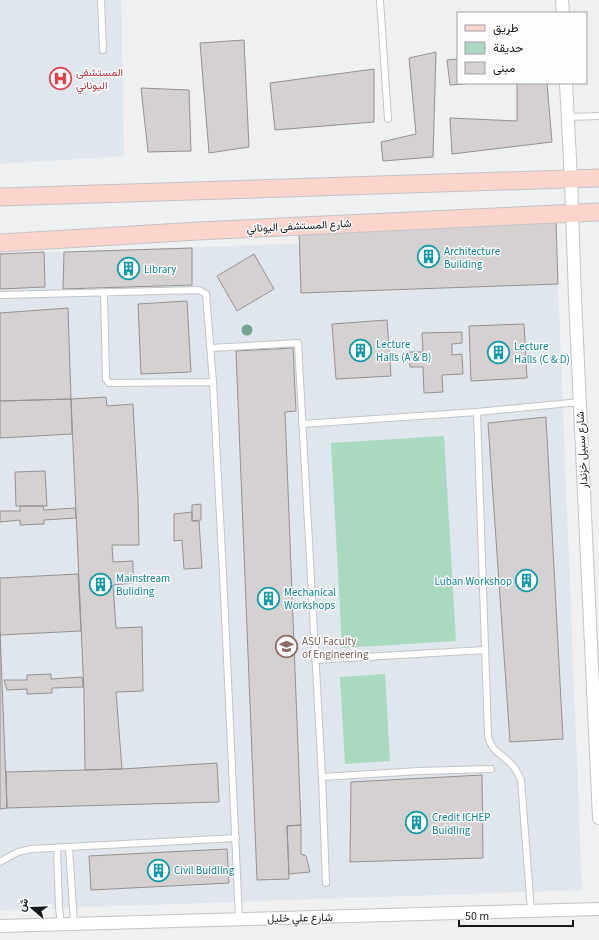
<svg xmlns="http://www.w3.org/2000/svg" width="599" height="940" font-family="'Source Sans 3',Vazirmatn,sans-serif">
	<rect width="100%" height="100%" fill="#eef0f2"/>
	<path fill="#dfe6ee" d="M0 0H121L124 156 0 164Z
		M556 232 582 890 0 910V254L534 235Z"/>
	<path fill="#a9dac0" d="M444 436 456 641 342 648 331 443Z
		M385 674 390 761 345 764 340 677Z"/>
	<path fill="#d4d1d0" stroke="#949190" d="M244 40 249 147 209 153 200 43Z
		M436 52 433 157 383 161 381 142 416 134 409 58Z
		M458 59V83H475L450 85 447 60Z
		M374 69V122L275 130 270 83Z
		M517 83H547L552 142 452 154 450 118 517 121Z
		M141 88 189 90 191 151 148 152Z
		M556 221 558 284 301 293 299 230Z
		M192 248V285L63 289 64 252Z
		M44 252 45 287 0 289V254Z
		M254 254 274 289 237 311 217 276Z
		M187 301 191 372 141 374 138 304Z
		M68 308 71 399 0 401V313Z
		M387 320 391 376 336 379 332 324Z
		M524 324 527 378 471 381 469 326Z
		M462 332V343L452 344V355L462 354 463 374 442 375 443 392 424 393 423 367H410L409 352H423L422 333Z
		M293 348 296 411 285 412 301 825 287 826 289 879 257 880 236 351Z
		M106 397 107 406 133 404 138 499 139 545H112L113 562 133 561V583L113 585 116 628 142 627 143 691 116 692 122 769 85 770 84 693 71 399Z
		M71 399 72 434 0 438V401Z
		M546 417 563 739 510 742 488 423Z
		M45 471 47 506H16L15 472Z
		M201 504V520L192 521V505Z
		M20 506H43L44 510 75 508 76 518 44 520V524L20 525V520L0 522V511H20Z
		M192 512V521H199L202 568 184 569 182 540 174 541V514Z
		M78 574 81 631 0 635V578Z
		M0 632 7 808 0 809Z
		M51 674V679L82 677 83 687 52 688V693L27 694V689L7 690 4 680H27V675Z
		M217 763 219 802 7 808 6 772 122 769Z
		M482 775 483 858 350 862 351 782Z
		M301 825V854L306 856 310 872 289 874 287 826Z
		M227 849 229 883 91 890 89 856Z"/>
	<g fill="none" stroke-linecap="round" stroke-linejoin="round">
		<defs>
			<path id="lane" d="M101 0 103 50
				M380 0 388 119
				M567 117 599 116
				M104 292 106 379 109 383 213 382
				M0 295 199 290 206 294 213 382 224 594 239 919
				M210 348 298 343 322 777 326 883
				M477 412 488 735C491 752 500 752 511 764 516 768 518 774 521 780L531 911
				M302 424 477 412 580 402
				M315 660 484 650
				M322 777 419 771 491 769
				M57 848 59 908 61 924
				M69 848 74 924
				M0 862 18 852 31 849 236 838"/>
			<path id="street" d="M562 0 563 13
				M566 83 571 179 575 298 599 818
				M0 926 599 909"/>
			<path id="secondary" d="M0 197 599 178
				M0 243 198 231 599 212"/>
		</defs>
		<use href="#lane" stroke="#c2c4c6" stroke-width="8"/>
		<use href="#street" stroke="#c2c4c6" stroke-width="14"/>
		<use href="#secondary" stroke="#c2c4c6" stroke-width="19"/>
		<use href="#lane" stroke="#fff" stroke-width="6"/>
		<use href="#street" stroke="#fff" stroke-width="12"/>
		<use href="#secondary" stroke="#fbd4cc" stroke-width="17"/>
	</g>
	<circle fill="#73a392" cx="247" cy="330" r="5.5"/>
	<defs>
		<symbol id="hospital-ring" viewBox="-11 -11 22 22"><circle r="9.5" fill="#fcfdff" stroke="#e0444e" stroke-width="1.5"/><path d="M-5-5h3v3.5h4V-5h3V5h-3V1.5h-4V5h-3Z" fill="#e0444e"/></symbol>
		<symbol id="building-ring" viewBox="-11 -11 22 22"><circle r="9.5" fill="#fcfdff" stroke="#0f9aa8" stroke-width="1.5"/><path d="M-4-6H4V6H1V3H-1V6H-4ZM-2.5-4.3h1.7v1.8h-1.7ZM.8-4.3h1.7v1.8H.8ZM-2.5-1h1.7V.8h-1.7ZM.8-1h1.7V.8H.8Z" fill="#0f9aa8"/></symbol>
		<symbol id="university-ring" viewBox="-11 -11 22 22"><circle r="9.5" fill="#fcfdff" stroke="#8d6e63" stroke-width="1.5"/><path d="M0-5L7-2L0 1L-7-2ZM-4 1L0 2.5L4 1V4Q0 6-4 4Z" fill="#8d6e63"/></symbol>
	</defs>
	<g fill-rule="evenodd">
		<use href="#hospital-ring" x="48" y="66" width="25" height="25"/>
		<use href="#building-ring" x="416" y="244" width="25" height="25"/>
		<use href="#building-ring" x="116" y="256" width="25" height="25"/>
		<use href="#building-ring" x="348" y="338" width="25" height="25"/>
		<use href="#building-ring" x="486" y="340" width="25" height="25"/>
		<use href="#building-ring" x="514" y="568" width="25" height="25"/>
		<use href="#building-ring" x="88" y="572" width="25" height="25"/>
		<use href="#building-ring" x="256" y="586" width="25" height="25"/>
		<use href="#university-ring" x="274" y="634" width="25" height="25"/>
		<use href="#building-ring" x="404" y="810" width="25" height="25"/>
		<use href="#building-ring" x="146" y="858" width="25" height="25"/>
	</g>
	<g text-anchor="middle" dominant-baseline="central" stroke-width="3" stroke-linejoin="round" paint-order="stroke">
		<g font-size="11" fill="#be3a42" stroke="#fcfdff" text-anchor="start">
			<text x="76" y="72">المستشفى<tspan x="76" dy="13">اليوناني</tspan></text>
		</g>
		<g font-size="11" fill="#18191a" stroke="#fcfdff">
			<text transform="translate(299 226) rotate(-3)">شارع المستشفى اليوناني</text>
			<text transform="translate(582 450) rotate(-93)">شارع سبيل خزندار</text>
			<text transform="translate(300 918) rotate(-1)">شارع علي خليل</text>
		</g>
		<g font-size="11" fill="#0d838f" stroke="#fcfdff" text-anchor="start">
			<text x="444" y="251">Architecture<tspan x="444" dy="13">Building</tspan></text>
			<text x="144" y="269">Library</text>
			<text x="376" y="344">Lecture<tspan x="376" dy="13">Halls (A &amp; B)</tspan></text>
			<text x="514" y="346">Lecture<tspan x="514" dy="13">Halls (C &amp; D)</tspan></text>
			<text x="116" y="578">Mainstream<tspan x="116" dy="13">Buliding</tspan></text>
			<text x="512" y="581" text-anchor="end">Luban Workshop</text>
			<text x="284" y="592">Mechanical<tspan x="284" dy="13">Workshops</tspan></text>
			<text x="432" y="817">Credit ICHEP<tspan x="432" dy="13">Buidling</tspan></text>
			<text x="174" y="870">Civil Buidling</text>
		</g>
		<g font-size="11" fill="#785e54" stroke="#fcfdff" text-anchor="start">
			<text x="302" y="641">ASU Faculty<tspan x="302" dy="13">of Engineering</tspan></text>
		</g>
	</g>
	<rect x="457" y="12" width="130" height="72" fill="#fcfdff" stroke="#a1a2a3"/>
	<rect x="465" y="25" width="20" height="6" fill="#fbd4cc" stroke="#a1a2a3"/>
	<text x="493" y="32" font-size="12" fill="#18191a">طريق</text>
	<rect x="465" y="42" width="20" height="12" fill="#a9dac0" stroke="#a1a2a3"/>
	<text x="493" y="52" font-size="12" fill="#18191a">حديقة</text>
	<rect x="465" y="62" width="20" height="12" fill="#d4d1d0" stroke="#a1a2a3"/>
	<text x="493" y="72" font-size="12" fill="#18191a">مبنى</text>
	<g transform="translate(32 908) rotate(289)" stroke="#fcfdff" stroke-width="3" paint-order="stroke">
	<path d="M0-3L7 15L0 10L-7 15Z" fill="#18191a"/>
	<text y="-6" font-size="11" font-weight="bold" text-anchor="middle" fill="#18191a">ش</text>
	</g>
	<path d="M459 920v6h114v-6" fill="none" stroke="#18191a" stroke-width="2"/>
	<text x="465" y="920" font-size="12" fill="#18191a" stroke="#fcfdff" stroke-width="3" paint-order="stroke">50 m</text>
</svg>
